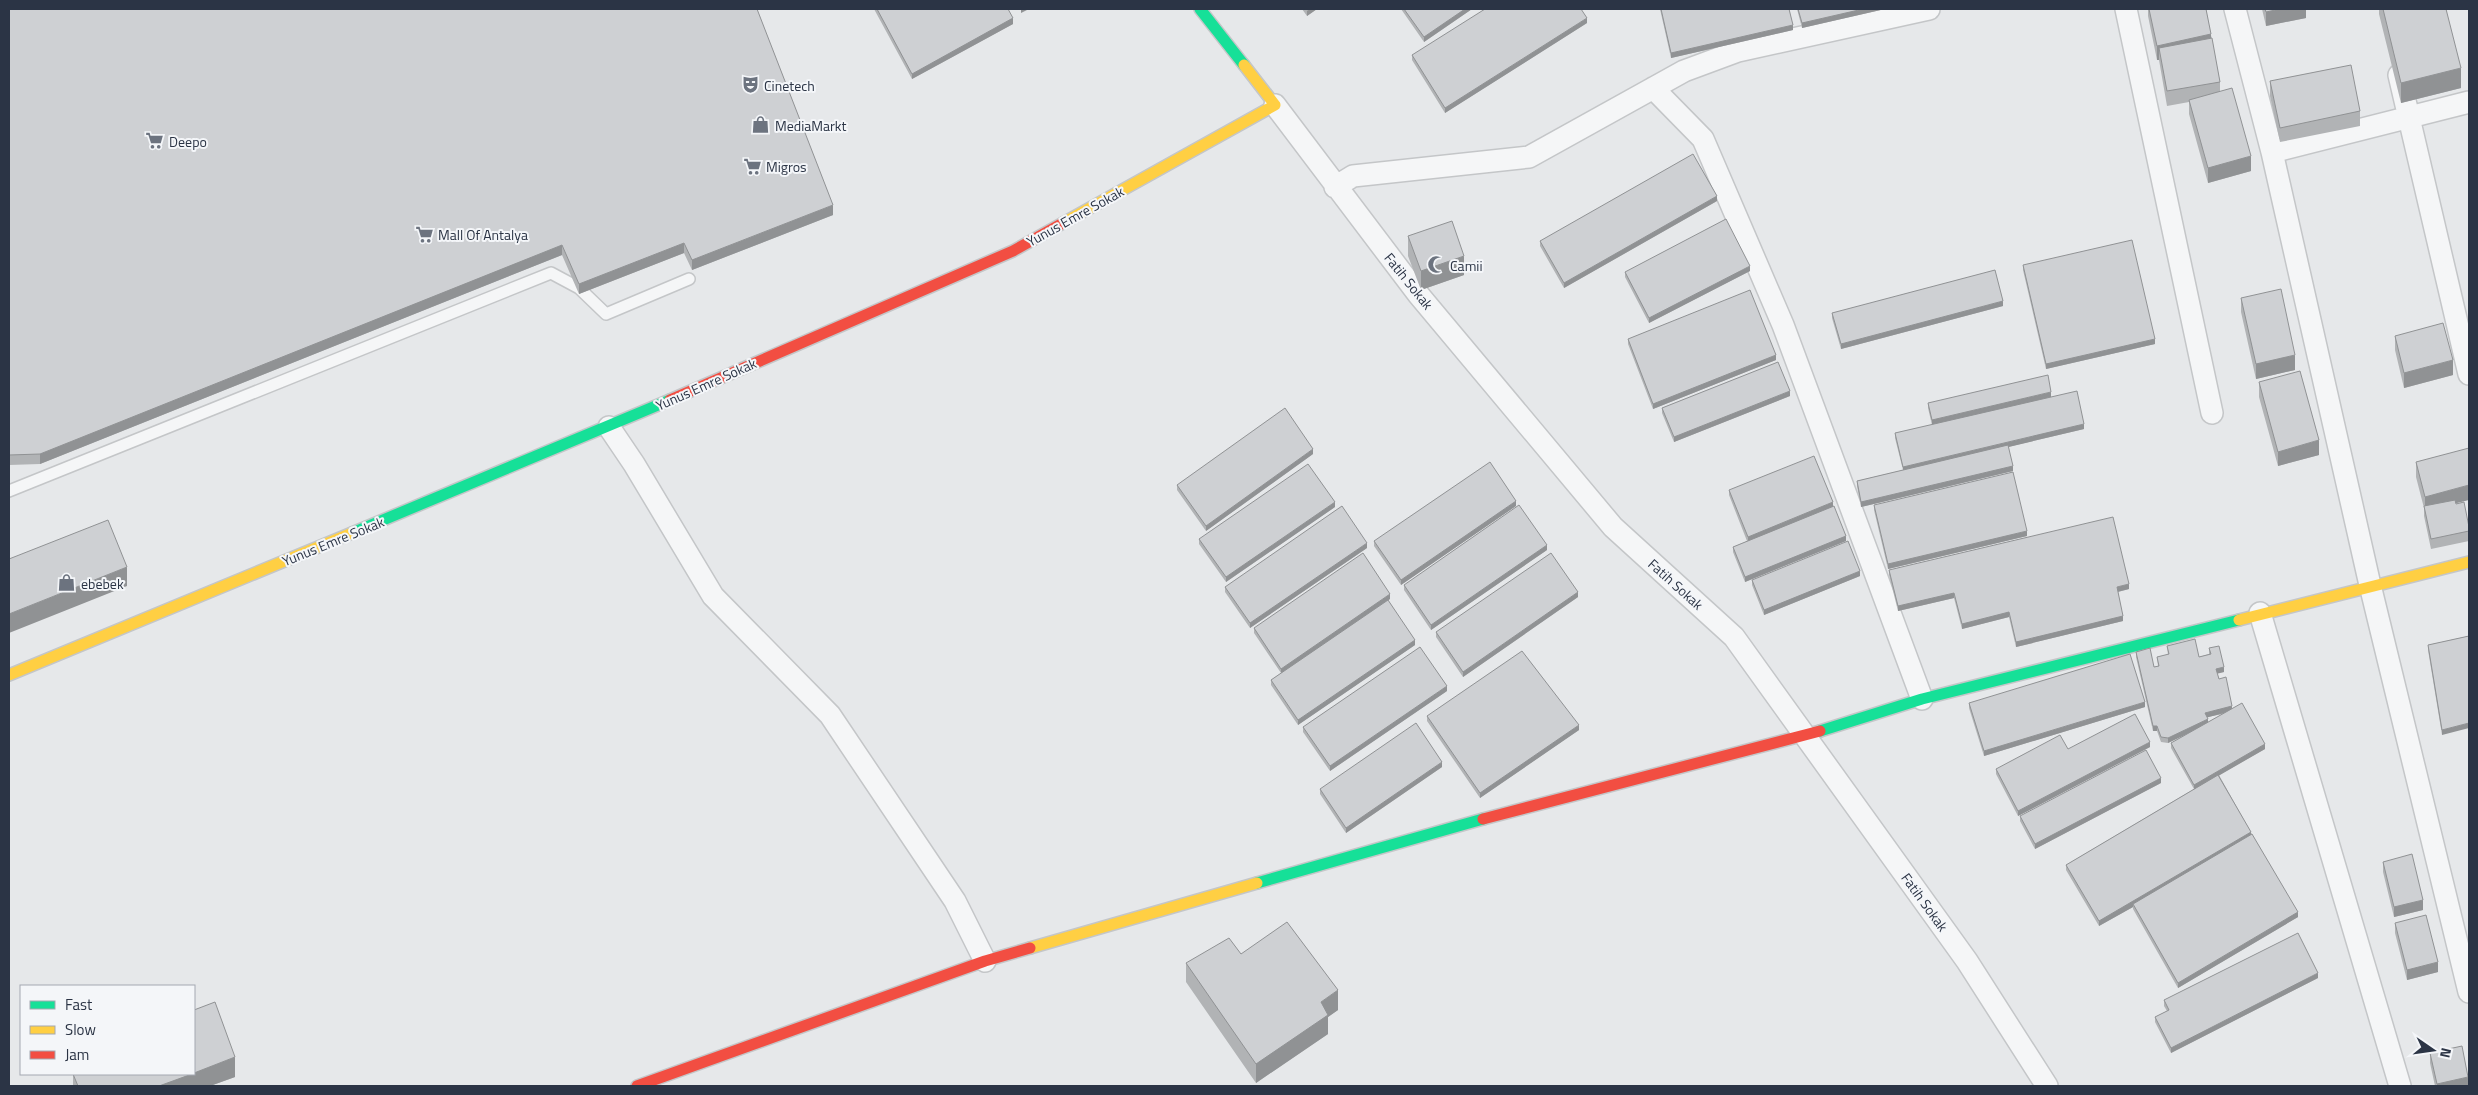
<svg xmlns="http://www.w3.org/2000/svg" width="2478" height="1095" font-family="'Titillium Web',sans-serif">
	<rect width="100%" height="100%" fill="#e6e8ea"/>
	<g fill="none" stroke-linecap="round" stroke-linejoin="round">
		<defs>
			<path id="lane" d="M9 491 551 273 579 288 606 314 689 279"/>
			<path id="street" d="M2126 9 2212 413
				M2235 9 2272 152 2370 585 2469 992
				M2399 75 2469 374
				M1653 88 1703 139 1783 325 1922 699
				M1275 105 1418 294 1613 527 1734 637 1967 961 2047 1086
				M2272 152 2469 102
				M1335 187 1353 176 1529 157 1684 71 1738 51 1929 9
				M609 427 634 464 713 596 830 715 955 901 985 961
				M2260 613 2400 1086"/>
			<path id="fast" d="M1200 9 1244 65
				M352 533 670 400
				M1820 731 1922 699 2239 620
				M1257 883 1483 819"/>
			<path id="slow" d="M1063 223 1275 105 1244 65
				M2239 620 2469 562
				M9 675 352 533
				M1030 948 1257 883"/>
			<path id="jam" d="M670 400 1013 251 1063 223
				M1483 819 1820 731
				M637 1086 985 961 1030 948"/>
		</defs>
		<use href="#lane" stroke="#c4c6c8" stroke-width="14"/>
		<use href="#street" stroke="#c4c6c8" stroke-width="24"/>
		<use href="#fast" stroke="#c4c6c8" stroke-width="14"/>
		<use href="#slow" stroke="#c4c6c8" stroke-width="14"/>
		<use href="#jam" stroke="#c4c6c8" stroke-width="14"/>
		<use href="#lane" stroke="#f5f6f7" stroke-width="11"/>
		<use href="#street" stroke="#f5f6f7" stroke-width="21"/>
		<use href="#fast" stroke="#16e098" stroke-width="11"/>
		<use href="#slow" stroke="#ffcf43" stroke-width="11"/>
		<use href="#jam" stroke="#f24e42" stroke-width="11"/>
	</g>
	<path fill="#b1b3b5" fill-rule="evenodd" d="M9 9 833 215 692 270 684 253 579 294 562 255 40 464 9 465Z
		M874 9H1008L1013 24 912 79Z
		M1302 9H1317L1307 16Z
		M1401 9H1472L1424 42Z
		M1660 9H1789L1793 30 1671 58Z
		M1797 9H1885L1802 28Z
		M2148 9H2206L2220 82V91L2251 171 2208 183 2189 114V102L2167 106 2159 60H2157L2148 16Z
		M2262 9H2306V18L2266 26Z
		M2379 9H2446L2461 88 2401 103 2379 14Z
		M1587 23 1445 113 1412 60V55Z
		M2270 81 2360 111V126L2280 142 2270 96Z
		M1717 201 1564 288 1540 246V241Z
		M1408 236 1464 275 1421 290 1408 256Z
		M2023 265 2155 344 2046 369 2023 270Z
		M1750 271 1649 323 1625 277V272Z
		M2241 298 2295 370 2256 379 2241 312Z
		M2003 306 1841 349 1832 318V313Z
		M2395 336 2453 375 2404 388 2395 350Z
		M1628 339 1776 360 1653 409 1628 344Z
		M2259 382 2319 455 2278 466 2259 397Z
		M1790 396 1674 442 1662 413V408Z
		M2051 397 2084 429 2008 447 2013 471 1861 507 1857 486V481L1903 470 1895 438V433L1932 425 1928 408V403Z
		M1313 454 1206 531 1177 490V485Z
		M2416 462 2455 504 2469 527V541L2431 549 2424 516V508L2416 477Z
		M1729 490 1833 506 1846 541 1745 582 1733 552V547L1747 541 1729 495Z
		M1874 505 2027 536 1888 569 1874 510Z
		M1516 506 1401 585 1374 546V541Z
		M1335 507 1226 582 1199 544V539Z
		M1367 548 1250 628 1225 592V587Z
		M1547 550 1431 630 1404 590V585Z
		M1889 570 2129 589 2118 592 2123 621 2016 647 2009 617 1962 629 1954 598 1898 611 1889 575Z
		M1860 576 1764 615 1752 585V580Z
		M1578 597 1463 677 1436 637V632Z
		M1390 599 1388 600 1415 645 1298 725 1271 685V680L1281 673 1254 633V628Z
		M2469 636 2442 735 2428 650V645Z
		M2167 646 2199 657 2209 654V648L2224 672 2217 673 2219 679 2232 708 2265 749 2219 775 2298 917 2178 988 2133 909V907L2099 926 2066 870V865L2194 789 2171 748V743L2186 734 2168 743 2161 742 2157 731H2153L2136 657V652L2154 667 2158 666 2157 657 2168 655ZM2223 714 2208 722 2207 717Z
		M1447 691 1330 771 1303 732V727Z
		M1969 703 2145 707 1984 756 1969 708Z
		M1427 716 1579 730 1480 798 1427 721Z
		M2150 747 2018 816 1996 774V769L2068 749Z
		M1442 767 1346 833 1320 794V789Z
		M2161 783 2035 849 2020 821V816Z
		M2383 862 2423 910 2394 917 2383 872Z
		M2395 923 2438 972 2407 980 2395 933Z
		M1186 963 1338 1010 1328 1017V1034L1256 1083 1186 982Z
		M2318 978 2171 1053 2155 1022V1017L2167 1011 2164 1006V1000Z
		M2430 1053 2468 1086H2435L2430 1063Z
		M73 1074H194L235 1077 210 1086H73Z"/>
	<path fill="#909294" d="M1021 9H1029L1021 13Z
		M1310 9H1317L1307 16V11Z
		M1465 9H1472L1424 42V37Z
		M1863 9H1885L1802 28V23Z
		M2280 9H2306V18L2266 26V12Z
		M1013 18V24L912 79V74Z
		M1587 18V23L1445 113V108Z
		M1793 25V30L1671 58V53Z
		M2211 34V49L2159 48V60H2157V46Z
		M2461 68V88L2401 103V83Z
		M2251 156V171L2208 183V168Z
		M1717 196V201L1564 288V283Z
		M833 205V215L692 270V260Z
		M684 243V253L579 294V284Z
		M562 245V255L40 464V454Z
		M1464 256V275L1421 290V271Z
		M1750 266V271L1649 323V318Z
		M2003 301V306L1841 349V344Z
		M2155 339V344L2046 369V364Z
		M1776 355V360L1653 409V404Z
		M2295 355V370L2256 379V364Z
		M2453 360V375L2404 388V373Z
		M1790 391V396L1674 442V437Z
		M2051 392V397L1932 425V420Z
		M2084 424V429L1903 472V467Z
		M2319 440V455L2278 466V452Z
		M1313 449V454L1206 531V526Z
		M2013 466V471L1861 507V502Z
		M2469 485V500L2425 511V497Z
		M1516 501V506L1401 585V580Z
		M1335 502V507L1226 582V577Z
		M1833 502V507L1748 542V537Z
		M2027 531V536L1888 569V564Z
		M1846 536V541L1745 582V577Z
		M1367 543V548L1250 628V623Z
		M1547 545V550L1431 630V625Z
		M127 567V586L9 633V614Z
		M1860 571V576L1764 615V610Z
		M2129 584V589L2117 592V587Z
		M1578 592V597L1463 677V672Z
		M1954 593V598L1898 611V606Z
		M1390 594V599L1281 674V669Z
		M2009 612V617L1962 629V624Z
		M2123 616V621L2016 647V642Z
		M1415 640V645L1298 725V720Z
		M2224 667V672L2216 674V669Z
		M1447 686V691L1330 771V766Z
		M2145 702V707L1984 756V751Z
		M2232 706V711L2205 718V713Z
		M2208 719V724L2168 743V738Z
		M2469 723V728L2442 735V730Z
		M1579 725V730L1480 798V793Z
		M2153 726H2157V731H2153Z
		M2150 742V747L2018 816V811Z
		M2265 744V749L2194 790V785Z
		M1442 762V767L1346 833V828Z
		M2161 778V783L2035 849V844Z
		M2251 832V837L2133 904V907L2099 926V921Z
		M2423 900V910L2394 917V907Z
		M2298 912V917L2178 988V983Z
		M2438 962V972L2407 980V970Z
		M2318 973V978L2171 1053V1048Z
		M1338 990V1010L1328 1017V1034L1256 1083V1064L1321 1002Z
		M235 1057V1077L210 1086H159Z
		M2468 1077V1086H2437V1084Z"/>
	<path fill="#ced0d3" stroke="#909294" d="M9 9H757L833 205 692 260 684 243 579 284 562 245 40 454 9 455Z
		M877 9H1008L1013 18 912 74Z
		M1404 9H1465L1424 37Z
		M1485 9H1581L1587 18 1445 108 1412 55Z
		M1661 9H1789L1793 25 1671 53Z
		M1798 9H1863L1802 23Z
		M2149 9H2206L2211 34 2157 46Z
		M2265 9H2280L2266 12Z
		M2383 9H2446L2461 68 2401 83Z
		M2212 38 2220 82 2167 91 2159 48Z
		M2351 65 2360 111 2280 128 2270 81Z
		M2232 88 2251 156 2208 168 2189 100Z
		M1693 154 1717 196 1564 283 1540 241Z
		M1726 219 1750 266 1649 318 1625 272Z
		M1452 221 1464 256 1421 271 1408 236Z
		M2132 240 2155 339 2046 364 2023 265Z
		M1995 270 2003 301 1841 344 1832 313Z
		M2281 289 2295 355 2256 364 2241 298Z
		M1750 290 1776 355 1653 404 1628 339Z
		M2443 323 2453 360 2404 373 2395 336Z
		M1778 362 1790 391 1674 437 1662 408Z
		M2300 371 2319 440 2278 452 2259 382Z
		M2048 375 2051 392 1932 420 1928 403Z
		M2077 391 2084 424 1903 467 1895 433Z
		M1285 408 1313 449 1206 526 1177 485Z
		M2008 445 2013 466 1861 502 1857 481Z
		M2469 448V485L2425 497 2416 462Z
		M1814 456 1833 502 1748 537 1729 490Z
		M1490 462 1516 501 1401 580 1374 541Z
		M1308 464 1335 502 1226 577 1199 539Z
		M2013 472 2027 531 1888 564 1874 505Z
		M2455 500 2456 504 2464 502 2469 527V531L2431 539 2424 506Z
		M1519 505 1547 545 1431 625 1404 585Z
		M1342 506 1367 543 1250 623 1225 587Z
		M1834 506 1846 536 1745 577 1733 547Z
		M2113 517 2129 584 2117 587 2123 616 2016 642 2009 612 1962 624 1954 593 1898 606 1889 570Z
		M108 520 127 567 9 614V559Z
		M1848 541 1860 571 1764 610 1752 580Z
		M1363 553 1390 594 1281 669 1254 628Z
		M1551 553 1578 592 1463 672 1436 632Z
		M1388 600 1415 640 1298 720 1271 680Z
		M2469 636V723L2442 730 2428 645Z
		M2195 639 2199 657 2211 654 2209 648 2219 646 2224 667 2216 669 2219 679 2226 677 2232 706 2205 713 2208 719 2168 738 2161 737 2157 726H2153L2136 652 2150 648 2154 667 2159 666 2157 657 2169 654 2167 646Z
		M1420 647 1447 686 1330 766 1303 727Z
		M1522 651 1579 725 1480 793 1427 716Z
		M2130 654 2145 702 1984 751 1969 703Z
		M2242 703 2265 744 2194 785 2171 743Z
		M2135 714 2150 742 2018 811 1996 769 2060 735 2068 749Z
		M1416 723 1442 762 1346 828 1320 789Z
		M2146 750 2161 778 2035 844 2020 816Z
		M2218 775 2251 832 2099 921 2066 865Z
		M2252 834 2298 912 2178 983 2133 904Z
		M2412 854 2423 900 2394 907 2383 862Z
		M2426 915 2438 962 2407 970 2395 923Z
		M1287 922 1338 990 1321 1002 1328 1015 1256 1064 1186 963 1229 938 1241 954Z
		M2298 933 2318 973 2171 1048 2155 1017 2169 1010 2164 1000Z
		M215 1002 235 1057 194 1073V1010Z
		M2462 1046 2468 1077 2437 1084 2430 1053Z
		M73 1074H192L159 1086H78Z"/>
	<defs>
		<symbol id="theatre-bare" viewBox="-9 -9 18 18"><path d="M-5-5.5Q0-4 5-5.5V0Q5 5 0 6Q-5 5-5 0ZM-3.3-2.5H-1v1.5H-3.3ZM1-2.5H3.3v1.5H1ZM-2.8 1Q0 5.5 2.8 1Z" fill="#6c737f" stroke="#f4f6f9" stroke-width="2.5" paint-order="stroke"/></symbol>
		<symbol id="shop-bare" viewBox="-9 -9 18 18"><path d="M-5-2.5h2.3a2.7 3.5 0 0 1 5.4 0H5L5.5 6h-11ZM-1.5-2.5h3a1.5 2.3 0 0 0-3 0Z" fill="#6c737f" stroke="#f4f6f9" stroke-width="2.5" paint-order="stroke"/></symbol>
		<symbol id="supermarket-bare" viewBox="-9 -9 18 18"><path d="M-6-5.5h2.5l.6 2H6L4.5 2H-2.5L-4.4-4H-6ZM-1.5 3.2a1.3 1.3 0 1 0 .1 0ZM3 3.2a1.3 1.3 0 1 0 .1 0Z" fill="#6c737f" stroke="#f4f6f9" stroke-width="2.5" paint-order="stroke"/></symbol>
		<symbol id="mosque-bare" viewBox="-9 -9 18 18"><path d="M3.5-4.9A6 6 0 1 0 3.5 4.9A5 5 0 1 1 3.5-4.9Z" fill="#6c737f" stroke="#f4f6f9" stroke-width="2.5" paint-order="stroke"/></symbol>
	</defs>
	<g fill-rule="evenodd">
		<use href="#theatre-bare" x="738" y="72" width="25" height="25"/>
		<use href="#shop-bare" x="748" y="112" width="25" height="25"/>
		<use href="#supermarket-bare" x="142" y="128" width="25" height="25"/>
		<use href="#supermarket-bare" x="740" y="154" width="25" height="25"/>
		<use href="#supermarket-bare" x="412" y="222" width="25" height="25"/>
		<use href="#mosque-bare" x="1424" y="252" width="25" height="25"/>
		<use href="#shop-bare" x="54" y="570" width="25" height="25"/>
	</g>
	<g text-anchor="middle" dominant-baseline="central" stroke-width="4" stroke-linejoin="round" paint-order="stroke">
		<g font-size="14" fill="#2b3445" stroke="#f4f6f9" text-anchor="start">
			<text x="764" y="85">Cinetech</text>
			<text x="775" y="125">MediaMarkt</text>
			<text x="169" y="141">Deepo</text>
			<text x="766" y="166">Migros</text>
			<text x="438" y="234">Mall Of Antalya</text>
			<text x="1450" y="265">Camii</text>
			<text x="81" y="583">ebebek</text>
		</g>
		<g font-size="14" fill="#2b3445" stroke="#f4f6f9">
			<text transform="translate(1075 216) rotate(-29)">Yunus Emre Sokak</text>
			<text transform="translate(1409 281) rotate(51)">Fatih Sokak</text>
			<text transform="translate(706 384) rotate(-24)">Yunus Emre Sokak</text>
			<text transform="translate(333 541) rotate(-22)">Yunus Emre Sokak</text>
			<text transform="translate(1676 584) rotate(42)">Fatih Sokak</text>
			<text transform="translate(1925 902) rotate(54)">Fatih Sokak</text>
		</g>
	</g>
	<rect width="2478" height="1095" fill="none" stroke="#2b3445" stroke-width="20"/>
	<rect x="20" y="985" width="175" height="90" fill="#f4f6f9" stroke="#a4a8b1"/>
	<rect x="30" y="1001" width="25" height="8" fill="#16e098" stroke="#a4a8b1"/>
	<text x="65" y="1010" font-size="15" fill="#2b3445">Fast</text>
	<rect x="30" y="1026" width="25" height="8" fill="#ffcf43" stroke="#a4a8b1"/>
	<text x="65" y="1035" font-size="15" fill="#2b3445">Slow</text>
	<rect x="30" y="1051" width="25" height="8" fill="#f24e42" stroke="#a4a8b1"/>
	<text x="65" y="1060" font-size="15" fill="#2b3445">Jam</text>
	<g transform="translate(2433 1050) rotate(103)" stroke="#f4f6f9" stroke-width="4" paint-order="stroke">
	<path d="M0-4L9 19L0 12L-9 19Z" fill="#2b3445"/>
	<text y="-8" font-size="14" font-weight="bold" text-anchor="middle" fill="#2b3445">N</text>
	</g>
</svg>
